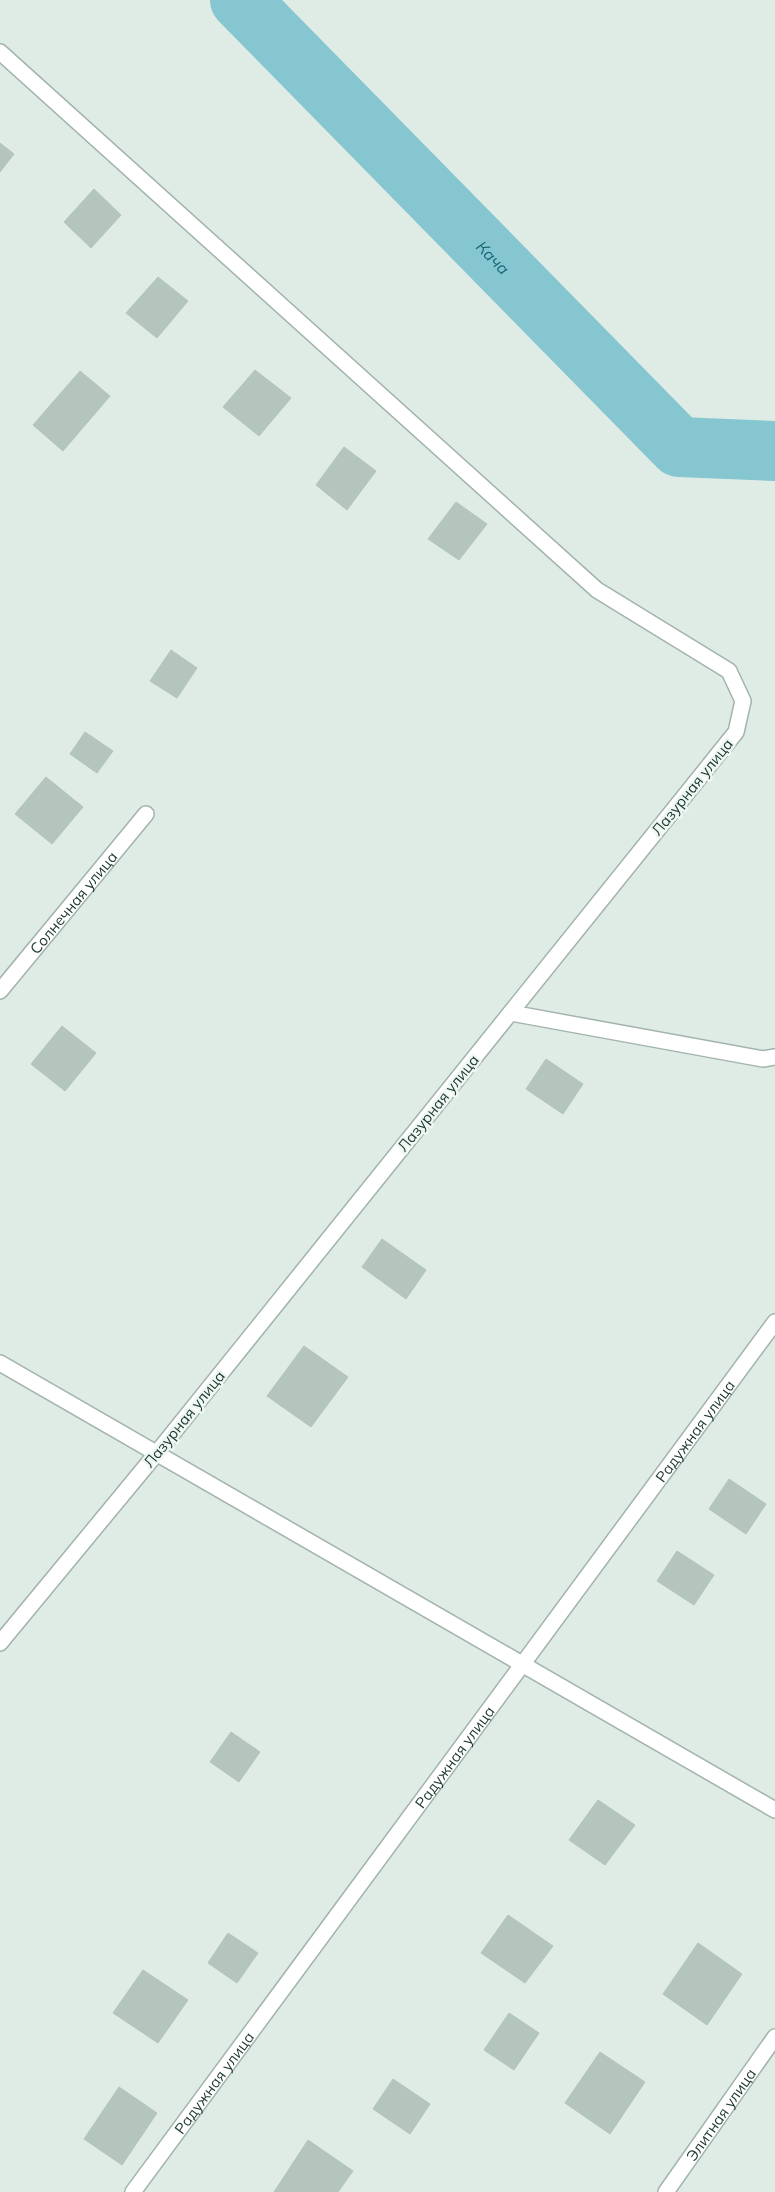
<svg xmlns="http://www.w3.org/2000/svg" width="775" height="2192" font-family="Mulish,sans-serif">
	<rect width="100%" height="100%" fill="#dfebe5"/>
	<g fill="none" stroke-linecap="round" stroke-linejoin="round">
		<path stroke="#86c6d1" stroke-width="60" id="s1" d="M240 0 679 447 775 451"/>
	</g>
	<path fill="#b4c5be" stroke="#b2c4bc" d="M0 143 14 154 0 172Z
		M94 189 121 215 91 248 64 222Z
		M158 277 188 301 157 338 126 313Z
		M255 370 291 398 259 436 223 407Z
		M80 371 110 396 63 451 33 425Z
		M344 447 376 471 347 510 316 485Z
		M456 502 487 524 459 560 428 539Z
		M171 650 197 668 177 698 150 681Z
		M85 732 113 751 97 773 70 754Z
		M46 777 83 807 52 844 15 814Z
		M62 1026 96 1053 65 1091 31 1064Z
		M546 1059 583 1084 563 1114 526 1089Z
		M382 1239 426 1270 406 1299 362 1267Z
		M304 1346 348 1377 311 1427 267 1396Z
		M729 1479 766 1504 746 1534 709 1509Z
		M677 1551 714 1575 694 1605 657 1581Z
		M231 1732 260 1752 239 1782 210 1762Z
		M598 1800 635 1825 605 1865 569 1840Z
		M508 1915 553 1946 525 1983 481 1953Z
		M228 1933 258 1953 237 1983 208 1963Z
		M698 1943 742 1974 707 2025 663 1994Z
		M143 1970 188 2000 158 2043 113 2013Z
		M509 2013 539 2033 514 2070 484 2050Z
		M600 2052 645 2082 610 2134 565 2103Z
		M393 2079 430 2104 410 2134 373 2109Z
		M119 2087 157 2113 122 2165 84 2139Z
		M308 2140 353 2171 338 2192H274Z"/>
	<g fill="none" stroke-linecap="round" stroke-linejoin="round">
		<defs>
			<path id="lane" d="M511 1013 763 1059 775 1057"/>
			<g id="street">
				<path d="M0 52 597 590 729 671 743 701 736 732 156 1454 0 1643"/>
				<path id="s2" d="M0 991 146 814"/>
				<path d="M0 1363 775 1810"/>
				<path id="s3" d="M133 2192 775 1322"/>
				<path id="s4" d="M666 2192 775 2037"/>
			</g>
		</defs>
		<use href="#lane" stroke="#a2b3ac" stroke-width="18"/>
		<use href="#street" stroke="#a2b3ac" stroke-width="18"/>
		<use href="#lane" stroke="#fff" stroke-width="15"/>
		<use href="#street" stroke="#fff" stroke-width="15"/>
	</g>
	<g text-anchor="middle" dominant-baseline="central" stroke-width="5" stroke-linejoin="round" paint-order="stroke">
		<g font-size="15" fill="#203b33" stroke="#eff7f3">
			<text transform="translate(692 787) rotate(-51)">Лазурная улица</text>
			<text stroke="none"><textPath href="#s2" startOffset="115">Солнечная улица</textPath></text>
			<text transform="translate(438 1103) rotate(-51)">Лазурная улица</text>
			<text transform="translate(184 1419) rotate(-51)">Лазурная улица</text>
			<text stroke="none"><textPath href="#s3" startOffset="946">Радужная улица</textPath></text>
			<text stroke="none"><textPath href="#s3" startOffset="541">Радужная улица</textPath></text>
			<text stroke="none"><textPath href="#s3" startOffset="136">Радужная улица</textPath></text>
			<text stroke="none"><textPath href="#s4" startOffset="95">Элитная улица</textPath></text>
		</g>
		<g font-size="16" font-style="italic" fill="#1a6877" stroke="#eff7f3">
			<text stroke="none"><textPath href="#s1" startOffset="361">Кача</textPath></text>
		</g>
	</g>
</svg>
